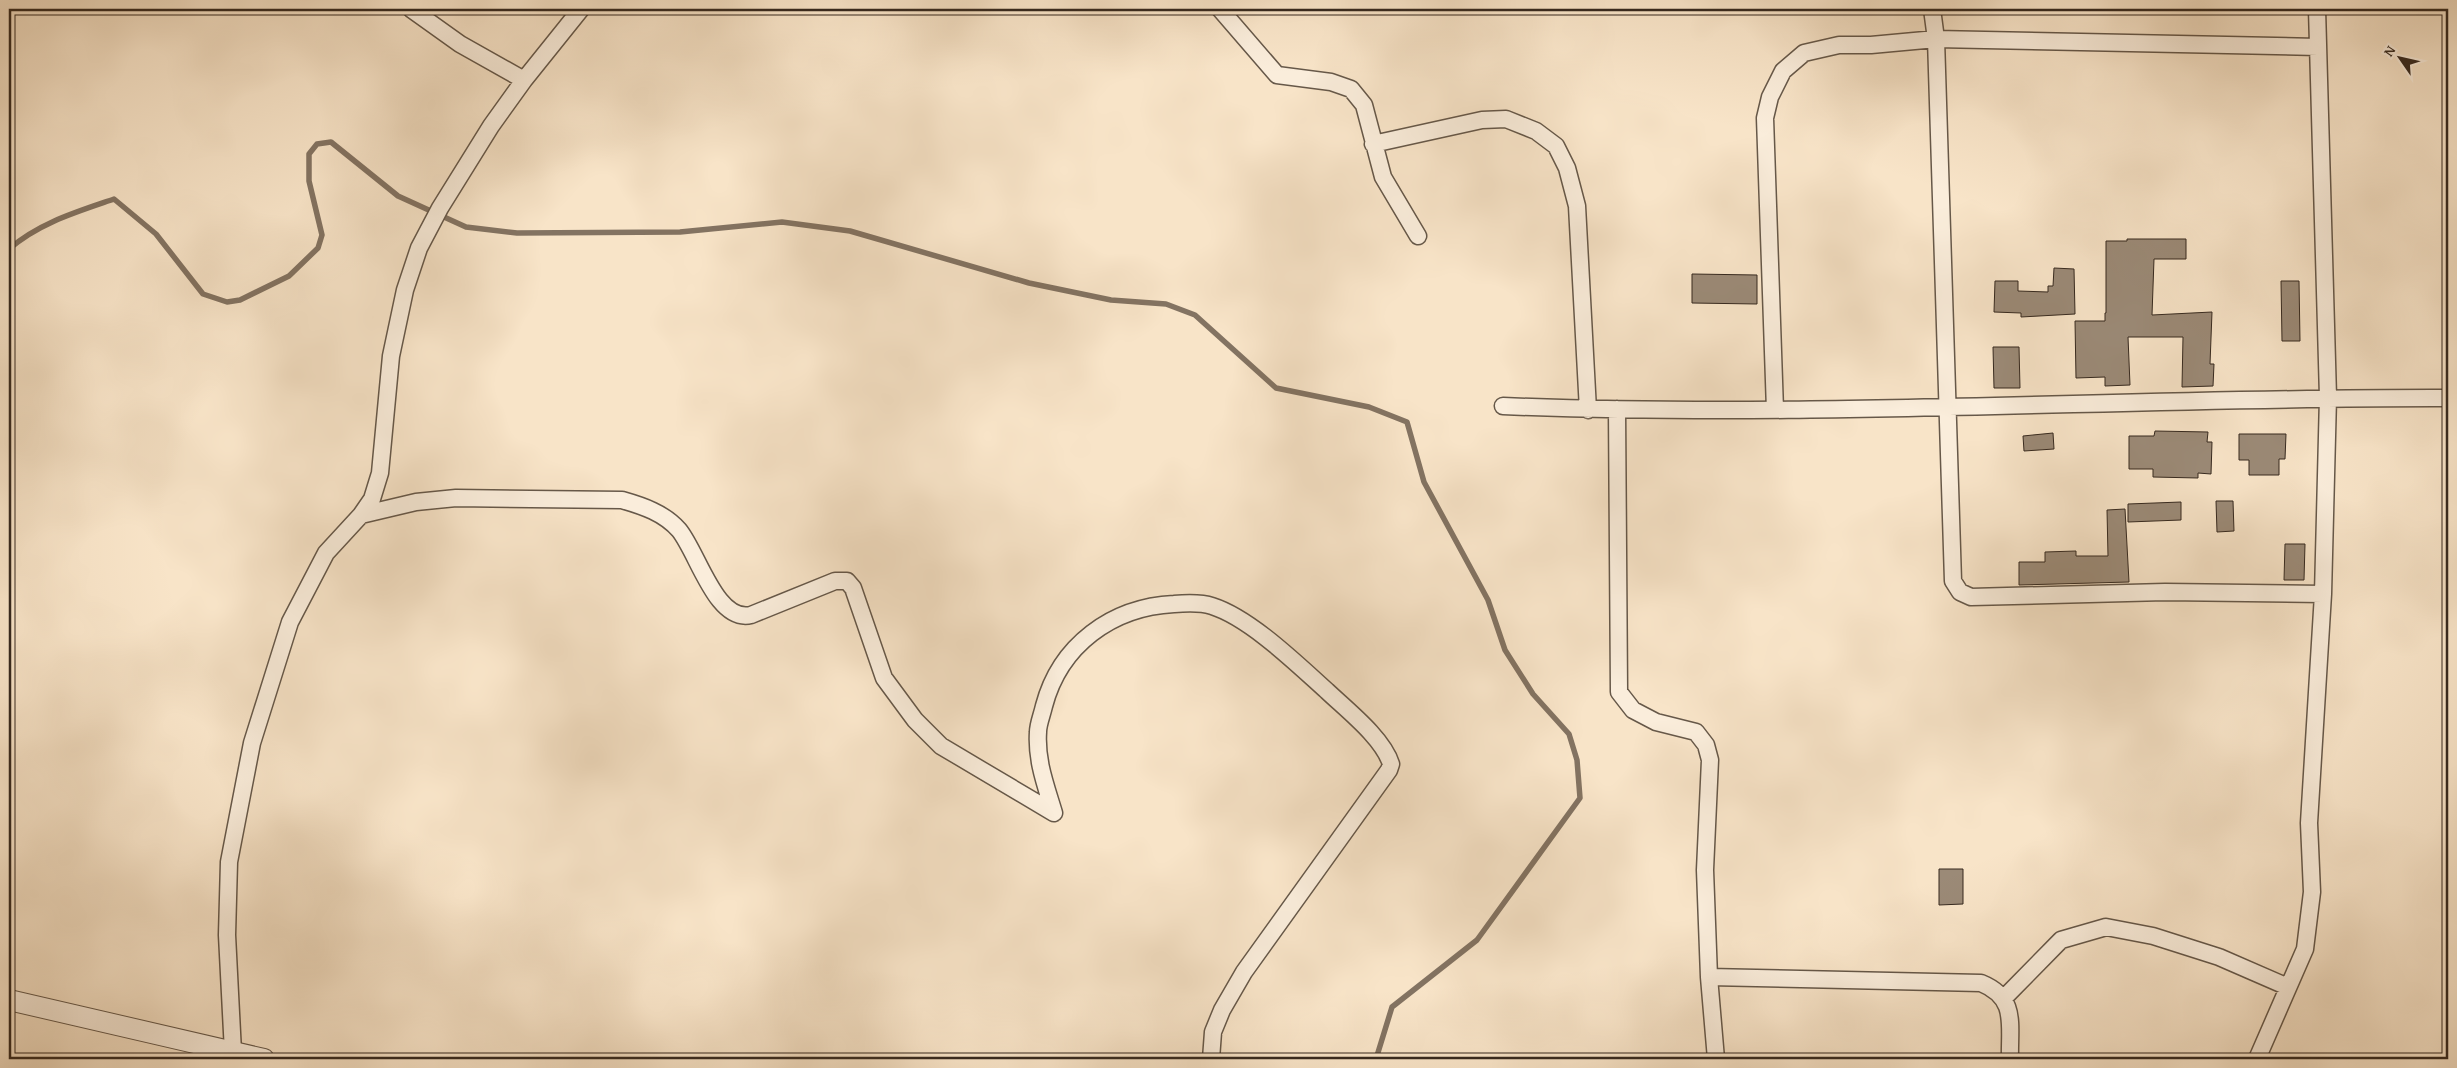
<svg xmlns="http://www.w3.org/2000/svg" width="2457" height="1068" font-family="'Gentium Book Plus',serif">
	<rect width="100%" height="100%" fill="#f8e4c8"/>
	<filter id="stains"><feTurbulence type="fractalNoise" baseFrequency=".004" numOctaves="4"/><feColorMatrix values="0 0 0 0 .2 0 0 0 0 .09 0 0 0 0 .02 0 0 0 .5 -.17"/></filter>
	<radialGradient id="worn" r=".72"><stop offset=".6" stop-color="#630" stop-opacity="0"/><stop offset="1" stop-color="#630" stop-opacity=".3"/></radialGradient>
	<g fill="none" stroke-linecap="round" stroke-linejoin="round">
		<path stroke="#837362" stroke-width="5.5" d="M9 249C39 223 76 212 114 199L156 234 203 294 227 302 240 300 289 276 318 248 322 235 309 181V154L317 144 331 142 398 196 466 227 517 233 680 232 782 222 850 231 1029 283 1111 300 1166 304 1195 315 1276 388 1369 407 1407 422 1424 482 1488 600 1505 650 1533 694 1569 734 1577 760 1580 798 1477 940 1392 1007 1376 1059"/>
	</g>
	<path fill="#9b8a77" stroke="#36291f" d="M2127 239H2186V259H2154L2152 315 2212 312 2210 364H2214L2213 386 2182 387 2183 337H2128L2130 385 2105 386V377L2076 378 2075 321H2105V313H2106V241H2127Z
		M2054 268 2074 269 2075 314 2021 317V313L1994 312 1995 281H2018V291L2048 292V286H2053Z
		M1692 274 1757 275V304L1692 303Z
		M2281 281H2299L2300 341H2282Z
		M1993 347H2019L2020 388H1994Z
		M2155 431 2208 432 2207 442H2212L2211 474 2198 473V478L2153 477V469H2129V436H2154Z
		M2053 433 2054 449 2024 451 2023 436Z
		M2239 434H2286L2285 459H2279V475H2249V460H2239Z
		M2216 501H2233L2234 531 2217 532Z
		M2181 502V520L2128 522V504Z
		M2125 509 2129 582 2019 585V562H2045V552L2076 551V556H2108L2107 510Z
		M2285 544H2305L2304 580H2284Z
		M1939 869H1963V904L1939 905Z"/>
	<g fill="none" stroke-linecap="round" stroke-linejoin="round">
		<defs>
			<path id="minor" d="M411 9 460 44 524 80
				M1220 9 1277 75 1331 82 1351 89 1364 105 1383 177 1418 236
				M1932 9 1936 39 1953 581 1960 592 1971 597 2165 592 2323 594
				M1373 144 1482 120 1506 119 1536 131 1556 146 1567 168 1577 206 1588 410
				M1503 406C1818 419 2133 397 2448 398
				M1617 409 1619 692 1633 710 1656 722 1696 732 1706 745 1710 760 1705 870 1709 977 1716 1059
				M1775 410 1765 118 1770 97 1783 71 1804 53 1839 45H1871L1936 39 2318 47
				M361 515 416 502 456 498 622 500C643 506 664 513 679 530 698 553 716 623 751 615L835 581H847L853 588 884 678 915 720 941 746 1054 813
				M1054 813C1046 786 1036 761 1038 732 1038 724 1042 715 1044 706 1060 645 1112 607 1174 604 1186 603 1200 602 1212 606 1250 618 1297 664 1327 691 1347 710 1383 738 1391 764L1389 770 1244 972 1222 1010 1213 1032 1211 1059
				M1709 977 1981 983C2018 998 2009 1025 2010 1059
				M2004 998 2061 940 2106 927 2153 936 2219 957 2288 987
				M233 1052 227 935 229 862 252 743 290 622 326 553 361 515 372 499 380 473 391 356 405 290 419 248 440 208 491 126 524 80 581 9
				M2257 1059 2305 949 2312 892 2309 823 2323 594 2328 397 2317 9"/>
			<path id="tertiary" d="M9 1000 264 1059"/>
		</defs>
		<use href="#minor" stroke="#665849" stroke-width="19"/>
		<use href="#tertiary" stroke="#665849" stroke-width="22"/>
		<use href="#minor" stroke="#faeddb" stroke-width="16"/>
		<use href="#tertiary" stroke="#faeddb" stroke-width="20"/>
	</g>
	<rect width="2457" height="1068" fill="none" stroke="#f8e4c8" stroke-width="30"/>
	<rect x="10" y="10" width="2437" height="1048" fill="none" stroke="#36291f" stroke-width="2.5"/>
	<rect x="15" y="15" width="2427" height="1038" fill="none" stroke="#36291f"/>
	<g transform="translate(2400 58) rotate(304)" stroke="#faeddb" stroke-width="4" paint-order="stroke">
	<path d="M0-4L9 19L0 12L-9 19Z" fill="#36291f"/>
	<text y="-8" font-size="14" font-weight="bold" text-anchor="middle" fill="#36291f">N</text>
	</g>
	<rect width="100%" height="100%" filter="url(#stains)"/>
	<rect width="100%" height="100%" fill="url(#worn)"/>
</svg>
